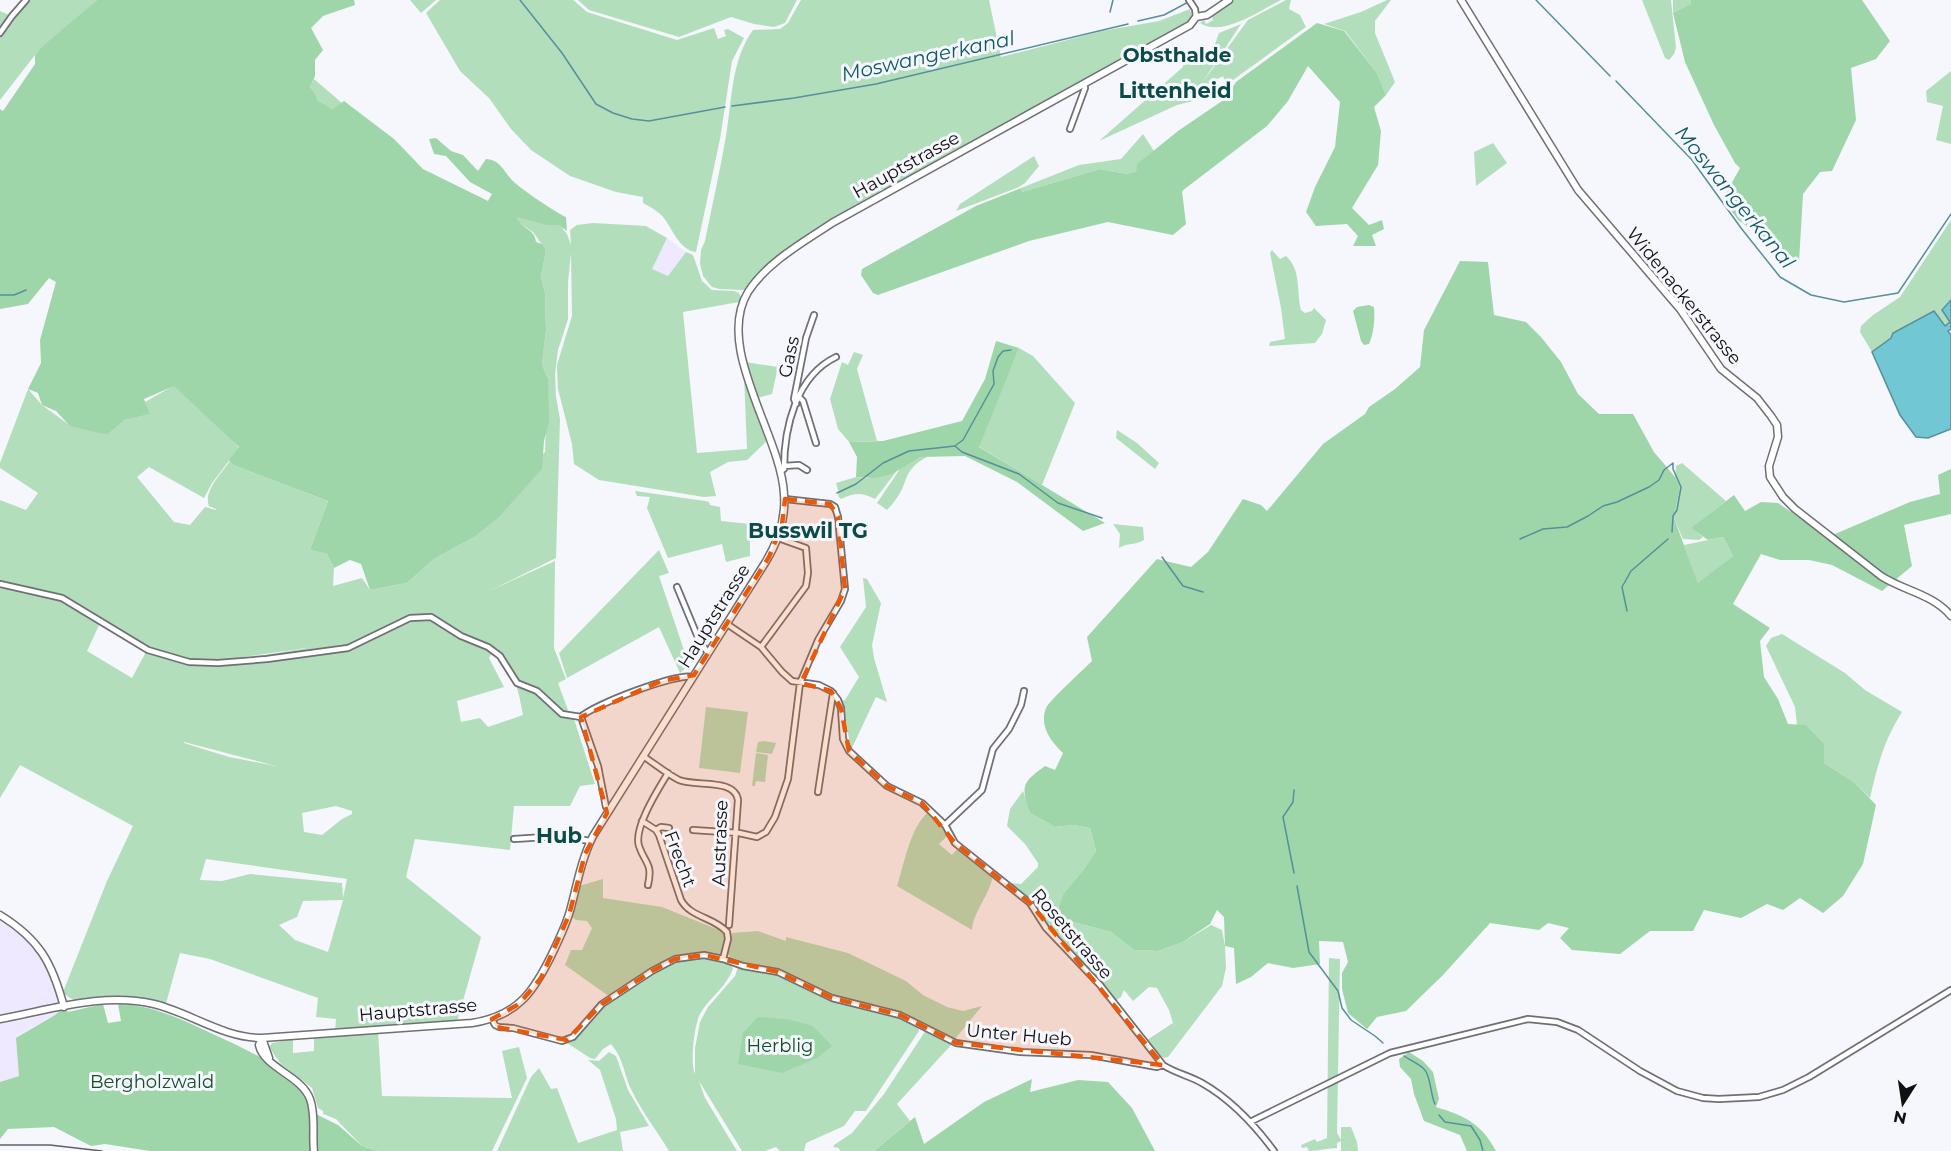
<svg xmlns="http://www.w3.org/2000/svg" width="1951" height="1151" font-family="Montserrat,sans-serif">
	<rect width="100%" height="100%" fill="#f6f6fd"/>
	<path fill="#efe9ff" d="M667 238 686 252 668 276 651 269Z
		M0 915 38 946 64 1007 55 1015 25 1032 19 1065V1076L0 1082Z"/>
	<path fill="#b3debc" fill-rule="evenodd" d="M30 0H97L35 55 0 100V11L12 16Z
		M410 0H436L421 13Z
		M440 0H573L587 12 677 40 714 28 718 39 726 36 724 30 728 29 744 38 732 61 720 139 696 252C678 249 673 229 663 217 658 211 650 207 643 203V197L616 192 570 176 531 150 511 129 489 98 460 71 426 13Z
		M578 0H797L785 23 774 27 754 24 731 17 679 37 589 10Z
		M801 0H989L1001 57 1102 31 1159 21 1190 9 1192 17 1187 25 886 190 881 189 878 193 826 224 794 245 758 273 747 288 743 290 719 289 712 287 703 276 700 264 701 250 705 241C712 206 720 171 726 136 732 101 731 60 753 30L780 29 788 23Z
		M1232 0H1281C1261 10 1222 38 1200 23L1204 20 1206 24 1213 20 1212 17 1214 12Z
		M1286 0H1291L1289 9 1300 15 1306 27 1226 85 1223 76 1201 88 1197 100 1177 105 1099 141 1183 67V61L1214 47 1219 33 1241 24 1202 83 1248 20Z
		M1387 0H1391L1375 21V33L1395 82 1386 95 1377 73 1345 31 1324 24 1361 12Z
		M1642 0H1671L1676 48 1674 54 1669 60 1665 58Z
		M1673 0H1691L1692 4 1673 13Z
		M1951 71V144L1936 140 1943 106 1927 102 1926 91Z
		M314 79 342 103 332 111 326 105 318 101 315 93 310 87Z
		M1143 134 1154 151 1138 164 1136 171 1127 174 1100 169 1022 192 1021 188 1079 165 1121 159Z
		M1493 143 1507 163 1476 186 1474 152Z
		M1034 156 1039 166 1025 183 1019 187 956 211 960 204Z
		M515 215 560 225 567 234 571 245 570 230 577 225 593 223 646 226 667 238 652 269 668 276 686 252 693 255 702 281 712 290 734 291 739 293 742 299 739 302 683 312 697 453 747 449 744 376 767 441 747 460 728 462 710 472 716 496 704 497 599 480 574 464 572 444 558 389 557 365 572 316 571 253 568 282V319L558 350 555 374 556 397 560 419 556 558 491 590 555 561 554 648 566 679 558 683 568 710 563 714 573 716 595 784 580 786 570 806H514L510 850 415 839 406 877 481 937 457 1022 335 1032 336 1019 316 1017 318 998 210 959 180 953 165 1007C157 1005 150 1003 142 1002 118 999 81 1012 63 992L107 881 133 826 20 765 0 798V500L26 510 38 493 0 468V463L28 389 42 405 68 424 107 435 125 420 149 414 145 402 173 386 186 385 239 448 212 483 204 498 149 467 137 477 174 522 190 525 205 507 216 510V509L209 506C203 491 222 473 230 461L233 465 328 501 310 550 327 554 334 568 333 586 362 578 370 590 407 583 434 559 474 537 545 452 548 378 542 365 546 330 545 293 541 277 546 250 533 232 519 223ZM101 621 147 650 132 678 87 651ZM313 647 222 662 229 659ZM493 651C515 677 517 682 523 715L488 727 480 718 461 722 457 701 504 687 489 658ZM184 743V742L276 766 229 757ZM336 806 352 811V814L342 819 322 835 304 832 302 813ZM206 859 347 879 343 898 342 883 250 874 222 881 200 880ZM343 900 328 952 295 940 279 925 297 917 303 901Z
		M1951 220V300L1942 310 1950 322 1944 326 1934 312 1893 333 1891 338 1872 352 1860 332 1861 326 1873 315 1900 297Z
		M1272 250 1280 259 1286 256C1302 271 1296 291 1301 310L1305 313 1312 311 1314 308 1326 320 1322 334 1315 343 1269 346 1270 342 1285 339 1281 308 1270 253Z
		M1019 348 1033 356 1075 403 1042 485 978 446Z
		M854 352 863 355 857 369 877 441 849 442 838 429 830 399 842 362 848 365Z
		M745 362 778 367 772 394 757 398Z
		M1117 430 1137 443 1159 463 1155 469 1116 438Z
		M921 457H927C901 471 910 481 896 499 894 503 890 506 887 510L877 503 900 469Z
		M1682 463 1726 501 1692 528 1703 537 1699 540 1683 539 1674 518 1680 487 1675 477 1676 466Z
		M896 472 875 499C861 492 855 493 841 499L838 496 839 493 836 483 856 477 867 478Z
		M635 491 705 501 709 502 710 505 720 507 721 521 750 524V556L726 562 722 544 668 558 647 508 650 497 637 496Z
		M1113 524 1143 527 1144 540C1136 545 1127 543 1119 548L1120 534Z
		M1723 537 1733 556 1698 584 1684 545Z
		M659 550 669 573 659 576 689 665 680 673 659 627 567 678 559 653Z
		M863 578 867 579 881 603 872 645 874 658 887 702 876 697 851 750 844 710 840 701 845 700 859 677 840 647 866 607Z
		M1782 634 1845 673 1865 690 1902 712C1884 740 1877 767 1870 798L1855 783 1824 763 1806 725H1797L1795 707 1766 646 1771 638Z
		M706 707 748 712 740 773 699 768Z
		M764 741 776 743 772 754 756 752 758 742Z
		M756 753 768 755 765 782 756 781 755 786H752Z
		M1023 791 1030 813 1055 827 1073 825 1090 828 1096 851 1084 869 1063 894 1055 917 1111 932 1134 950 1158 951 1183 942 1211 925 1222 930 1225 946 1226 968 1222 986 1168 1057 1164 1058 1155 1053 1147 1040 1173 1023 1169 1010 1157 988 1149 987 1133 1001 1124 990 1121 997 1114 1002 1099 979 1053 933 1046 924 1041 911 1010 883 1021 884 1038 867V863L1025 844 1007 826 1010 809Z
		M929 812 943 827 942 828 948 835 939 844 952 855 958 848 993 875C990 895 973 912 972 930L897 886C904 865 911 824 929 812Z
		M603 879V898L662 907 724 932 726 938 721 957 697 952 668 959 610 997 565 965 571 950H582L592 928 587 921 576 920 572 917 579 886Z
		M758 931 786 941V937L848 953 906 981 923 995 947 1007 963 1011 982 1006 955 1039 897 1011 882 1006 832 996 780 969 742 962 729 956 727 952 732 933Z
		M686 958H717L731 964 733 969C724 990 710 997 700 1014 694 1025 690 1064 695 1074V1048L700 1022 708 1007 735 976 738 967 776 973 826 997 895 1016 918 1028 919 1031 866 1111H855L844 1126 806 1143 804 1151H780L776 1147 765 1151H742L699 1081 705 1098 737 1151H669C657 1131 642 1112 632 1091 623 1073 625 1061 611 1044L603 1049 595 1059 590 1058 567 1043C577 1035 583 1026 592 1016 611 997 660 965 686 958ZM758 1018 787 1019 743 1032Z
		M1329 958 1340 959 1337 1133 1341 1140V1127H1351L1357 1142 1358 1151H1341V1141L1337 1143V1148C1327 1148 1319 1151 1309 1151L1307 1147 1302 1148 1301 1145 1315 1139 1317 1142 1327 1138Z
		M926 1030 952 1044 897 1104 910 1121 874 1151H840L839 1148 833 1147 834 1145 852 1133 884 1094Z
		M378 1032 382 1096 512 1098 502 1051 519 1047 527 1078 492 1151H378L362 1146 336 1119 323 1114V1111L318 1108 312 1088 280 1063 269 1047 272 1043 293 1039V1053L314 1051V1037Z
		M609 1052 616 1056 628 1090 649 1126 620 1132 623 1151H497L531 1077 539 1068 551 1089 557 1088 578 1143 617 1130 616 1119 600 1070 588 1060 599 1061Z"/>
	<path fill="#9ed6aa" d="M97 0H354L355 5 323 16 311 28 323 50 315 60V76L310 87 315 93 318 101 326 105 332 110 344 101 394 139 423 169 488 201 492 194 470 182 446 156 434 154 429 139 436 138 451 151 463 155 478 171 486 159C500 160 503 170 511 179 516 186 558 214 566 217L567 231 559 225H547L517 217C520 229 535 228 536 242L542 244 546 250 541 277 545 293 546 330 542 365 548 378 549 422 544 441 542 469 498 518 474 537 434 559 407 583 370 590 361 564 350 560 334 568 327 554 310 550 328 501 233 465 229 460 239 447 174 386 144 399 150 414 125 420 107 435 70 426 56 411 42 405 38 393 28 389 41 363 40 340 56 282 49 278 28 304 0 309V109L3 111 35 64V55L43 46Z
		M1691 0H1862L1890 41 1876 59 1851 68 1856 120 1832 171 1820 172 1803 194 1799 262 1738 220 1723 199 1740 168 1735 163 1714 125 1685 62 1673 13 1691 4Z
		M1317 23 1344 31 1377 73 1386 95 1374 107 1381 131 1378 165 1352 208 1369 225 1382 220 1384 229 1372 235 1376 246H1353L1358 236 1347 224 1316 226 1306 212 1315 187 1335 147 1340 102 1308 66 1288 101 1267 126 1182 191 1186 224 1173 235 1108 222 1029 241 878 295 873 293 861 275 862 269 976 206 1021 188 1022 192 1100 169 1127 174 1136 171 1137 164 1178 131 1225 99 1236 82Z
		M1460 261 1488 262 1494 315 1526 322 1541 337 1561 362 1578 394 1599 414H1633L1654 452 1675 477 1680 487 1674 518 1698 583 1733 556 1723 537 1708 540 1691 528 1734 495 1745 511 1761 502 1778 503 1828 537 1910 502 1940 494 1938 475 1951 469V514L1904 525 1912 566 1882 591 1832 565 1809 560H1780L1761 554 1733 604 1770 628 1760 641 1764 677 1778 699 1788 724 1806 725 1824 744V763L1855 783 1876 805 1863 864 1843 896 1823 913 1800 898 1783 910 1767 904 1741 918 1704 910 1693 931H1650L1620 954 1572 950 1560 938 1569 928 1548 923 1539 930 1490 923 1443 975 1406 1011 1377 1017 1367 1029 1348 1013 1342 989V973L1348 962 1343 942 1319 941 1320 964 1293 968 1268 963 1251 977 1236 984 1234 948 1225 946 1224 917 1217 910 1210 924 1183 942 1158 951 1134 950 1111 932 1055 917 1063 894 1084 869 1096 851 1090 828 1073 825 1055 827 1030 813C1021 787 1021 783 1045 766L1055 770 1063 753C1051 742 1039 726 1046 708 1049 701 1084 669 1092 661L1087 637 1157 559 1191 567 1208 552 1243 499 1261 505 1267 511 1323 444 1365 414 1369 407 1395 389 1420 367 1424 330Z
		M1369 305 1374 307C1375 318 1374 333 1369 344L1364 345 1361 341 1353 311 1357 307Z
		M996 341 1019 348 979 447 1105 523 1083 531 1017 482 965 456 921 457 892 474 875 478 856 477 857 457 849 442 883 441 962 421 985 379Z
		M103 1004 108 1023 121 1021 118 1004C154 1005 183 1020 215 1035 249 1051 299 1071 310 1111L338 1125 362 1146 378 1151H150L105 1144 91 1146 54 1127 8 1129 0 1139V1082L19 1076 16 1038 55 1015 64 1007 68 1012Z
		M758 1017 787 1019 813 1026 832 1046 817 1058 782 1073 738 1064 743 1032Z
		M1409 1052 1423 1061 1433 1072 1439 1099 1436 1107C1465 1116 1481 1123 1496 1151H1467L1460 1135 1424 1121 1414 1094 1411 1079 1400 1067 1399 1059Z
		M1032 1079 1030 1092 1078 1080 1108 1082 1132 1108 1155 1151H874L915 1117 924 1144 984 1102Z"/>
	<path fill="#72c7d5" stroke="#55909b" stroke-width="1.5" d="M1951 300V329L1948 331 1951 335V429L1928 438 1916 437 1900 415 1872 352 1891 338 1893 333 1934 311 1945 326 1950 322 1942 310Z"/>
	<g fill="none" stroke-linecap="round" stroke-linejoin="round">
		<path stroke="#55909b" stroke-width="1.5" d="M520 0 562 53 596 104 613 113 632 119 649 121 725 107
			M1536 0 1610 76
			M1110 12 1113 0
			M1138 21 1164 15 1192 0
			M1616 81 1692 160 1741 228 1780 277 1811 295 1844 302 1898 293 1951 214
			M732 106 794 98 876 84 1128 24
			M0 295H14L26 290
			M956 445 963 440 994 384 993 371 998 357 1003 351 1011 350
			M837 493 856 484 883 463 909 451 955 446 962 452 1019 474 1058 503 1102 518
			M1520 539 1543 529 1567 527 1588 516 1603 506 1617 502 1649 487 1659 480 1664 470 1673 463V469L1681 487 1677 510 1673 516 1672 532
			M1162 557 1183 586 1203 592
			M1627 611 1622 587 1631 571 1668 539
			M1294 873 1283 817 1293 802 1294 790
			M1297 886 1309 952 1338 991 1342 1008 1351 1020 1375 1036 1383 1043
			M1404 1056C1410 1060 1419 1064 1424 1069 1431 1075 1430 1094 1435 1104
			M1439 1115 1445 1122 1471 1126 1480 1140 1483 1151"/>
		<defs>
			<path id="minor" d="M1189 0 1195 9 1196 17
				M0 33 12 16 26 0
				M1070 129 1085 88 1084 84
				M799 397 803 401 816 443
				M796 404 794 399 806 338 814 315
				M784 466 799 465 807 470
				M781 471 784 469C784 428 796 376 836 357
				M0 584 62 598 148 650 189 662 218 663 267 659 348 648 410 618 431 617 461 636 488 647 500 656 517 683 537 691 562 714 581 717
				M677 587 699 640 708 653
				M727 624 761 647 782 672 792 681 819 685 831 691 838 700 841 708 843 739 849 751 887 786 922 803 945 825 955 843 1030 903 1046 928 1100 985 1163 1065C1175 1073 1190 1076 1202 1083 1232 1100 1254 1124 1274 1151
				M761 647 806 586 808 573 806 548 778 538
				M643 756C655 764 667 774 679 780 696 787 735 778 738 800L729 925
				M818 792 833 693
				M609 810 606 807 598 766 581 717C592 705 679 672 693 677
				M642 821 656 830 659 835 681 900C691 918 714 917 727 932L728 939 723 959
				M945 825 982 790 993 749 1009 729 1021 705 1024 691
				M656 830 661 827 669 828
				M693 830 739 833 757 837 766 832 775 817 788 779 800 683 818 640 841 601 845 589 838 517 835 507 830 504 785 499
				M514 839 561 836 590 841
				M648 885C653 863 645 864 639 846 633 828 659 788 668 773
				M492 1019 495 1025 499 1027 513 1028 562 1041 573 1037 602 1004 652 971 675 959 704 955 723 959 743 966 778 972 832 998 900 1015 956 1043 1020 1052 1091 1055 1157 1067 1163 1065
				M1252 1121 1390 1053 1528 1019 1557 1022 1578 1030 1640 1071 1677 1091 1703 1098 1719 1099 1759 1097 1783 1090 1809 1077 1951 990"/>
			<path id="tertiary" d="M1461 0 1578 190 1680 309 1721 369 1757 398 1771 416 1777 425 1778 437 1769 466 1770 477 1783 497 1795 509 1881 576C1904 591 1933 594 1951 616
				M0 915C39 939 52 962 64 1007
				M0 1019C50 1010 103 992 154 1004 191 1013 223 1038 262 1038L472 1023C519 1016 535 990 554 950 560 937 566 925 570 911 577 885 581 860 593 836L765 563C778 542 786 519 784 494 781 435 714 348 748 292 767 262 804 242 832 223L1190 25 1196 17 1207 15 1229 0
				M262 1038 259 1045C264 1068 301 1075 310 1099 316 1115 312 1135 314 1151
				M262 1038 269 1058"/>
		</defs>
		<use href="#minor" stroke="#6f6f75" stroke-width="8"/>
		<use href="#tertiary" stroke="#6f6f75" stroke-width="9"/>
		<use href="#minor" stroke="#fff" stroke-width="4.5"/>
		<use href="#tertiary" stroke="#fff" stroke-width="6"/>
		<path stroke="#616164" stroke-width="1.5" d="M0 1145H50L102 1151"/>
	</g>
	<path fill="#e8590c" fill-opacity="0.2" stroke="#e8590c" stroke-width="4.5" stroke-dasharray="12 8" stroke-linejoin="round" d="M785 499 830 504 838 517 845 589 801 683 831 691 841 708 849 751 887 786 922 803 955 843 1030 903 1163 1065 956 1043 900 1015 832 998 778 972 704 955 675 959 652 971 602 1004 567 1040 496 1027 492 1019 519 1004 541 978 569 915 585 854 607 813 581 717 661 681 694 675 769 557 782 525Z"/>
	<g text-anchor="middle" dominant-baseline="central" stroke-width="6" stroke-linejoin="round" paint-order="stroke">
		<g font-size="18" fill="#111113" stroke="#f6f6fd">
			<text transform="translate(906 165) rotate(-29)">Hauptstrasse</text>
			<text transform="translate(1684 296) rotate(51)">Widenackerstrasse</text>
			<text transform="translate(789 357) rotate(-78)">Gass</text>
			<text transform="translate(714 616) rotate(-58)">Hauptstrasse</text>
			<text transform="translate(720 843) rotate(-88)">Austrasse</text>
			<text transform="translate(680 859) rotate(69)">Frecht</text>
			<text transform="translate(1072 934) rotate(49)">Rosetstrasse</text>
			<text transform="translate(418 1010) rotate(-5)">Hauptstrasse</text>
			<text transform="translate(1019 1035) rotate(5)">Unter Hueb</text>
		</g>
		<g font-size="18" fill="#104f27" stroke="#f6f6fd">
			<text x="780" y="1046">Herblig</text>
			<text x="152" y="1082">Bergholzwald</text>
		</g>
		<g font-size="20" font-weight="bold" fill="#0b4b48" stroke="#f6f6fd">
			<text x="1177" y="55">Obsthalde</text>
		</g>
		<g font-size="20" font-style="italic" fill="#0f5963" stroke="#f6f6fd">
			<text transform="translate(928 56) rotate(-12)">Moswangerkanal</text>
			<text transform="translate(1735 197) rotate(51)">Moswangerkanal</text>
		</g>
		<g font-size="21" font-weight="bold" fill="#0b4b48" stroke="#f6f6fd">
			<text x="1175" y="90">Littenheid</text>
			<text x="808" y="530">Busswil TG</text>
			<text x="559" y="835">Hub</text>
		</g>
	</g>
	<g transform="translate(1903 1103) rotate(192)" stroke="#f6f6fd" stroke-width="4.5" paint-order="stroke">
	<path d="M0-4.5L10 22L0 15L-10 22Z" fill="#111113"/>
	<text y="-9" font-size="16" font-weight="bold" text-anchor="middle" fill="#111113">N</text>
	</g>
</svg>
